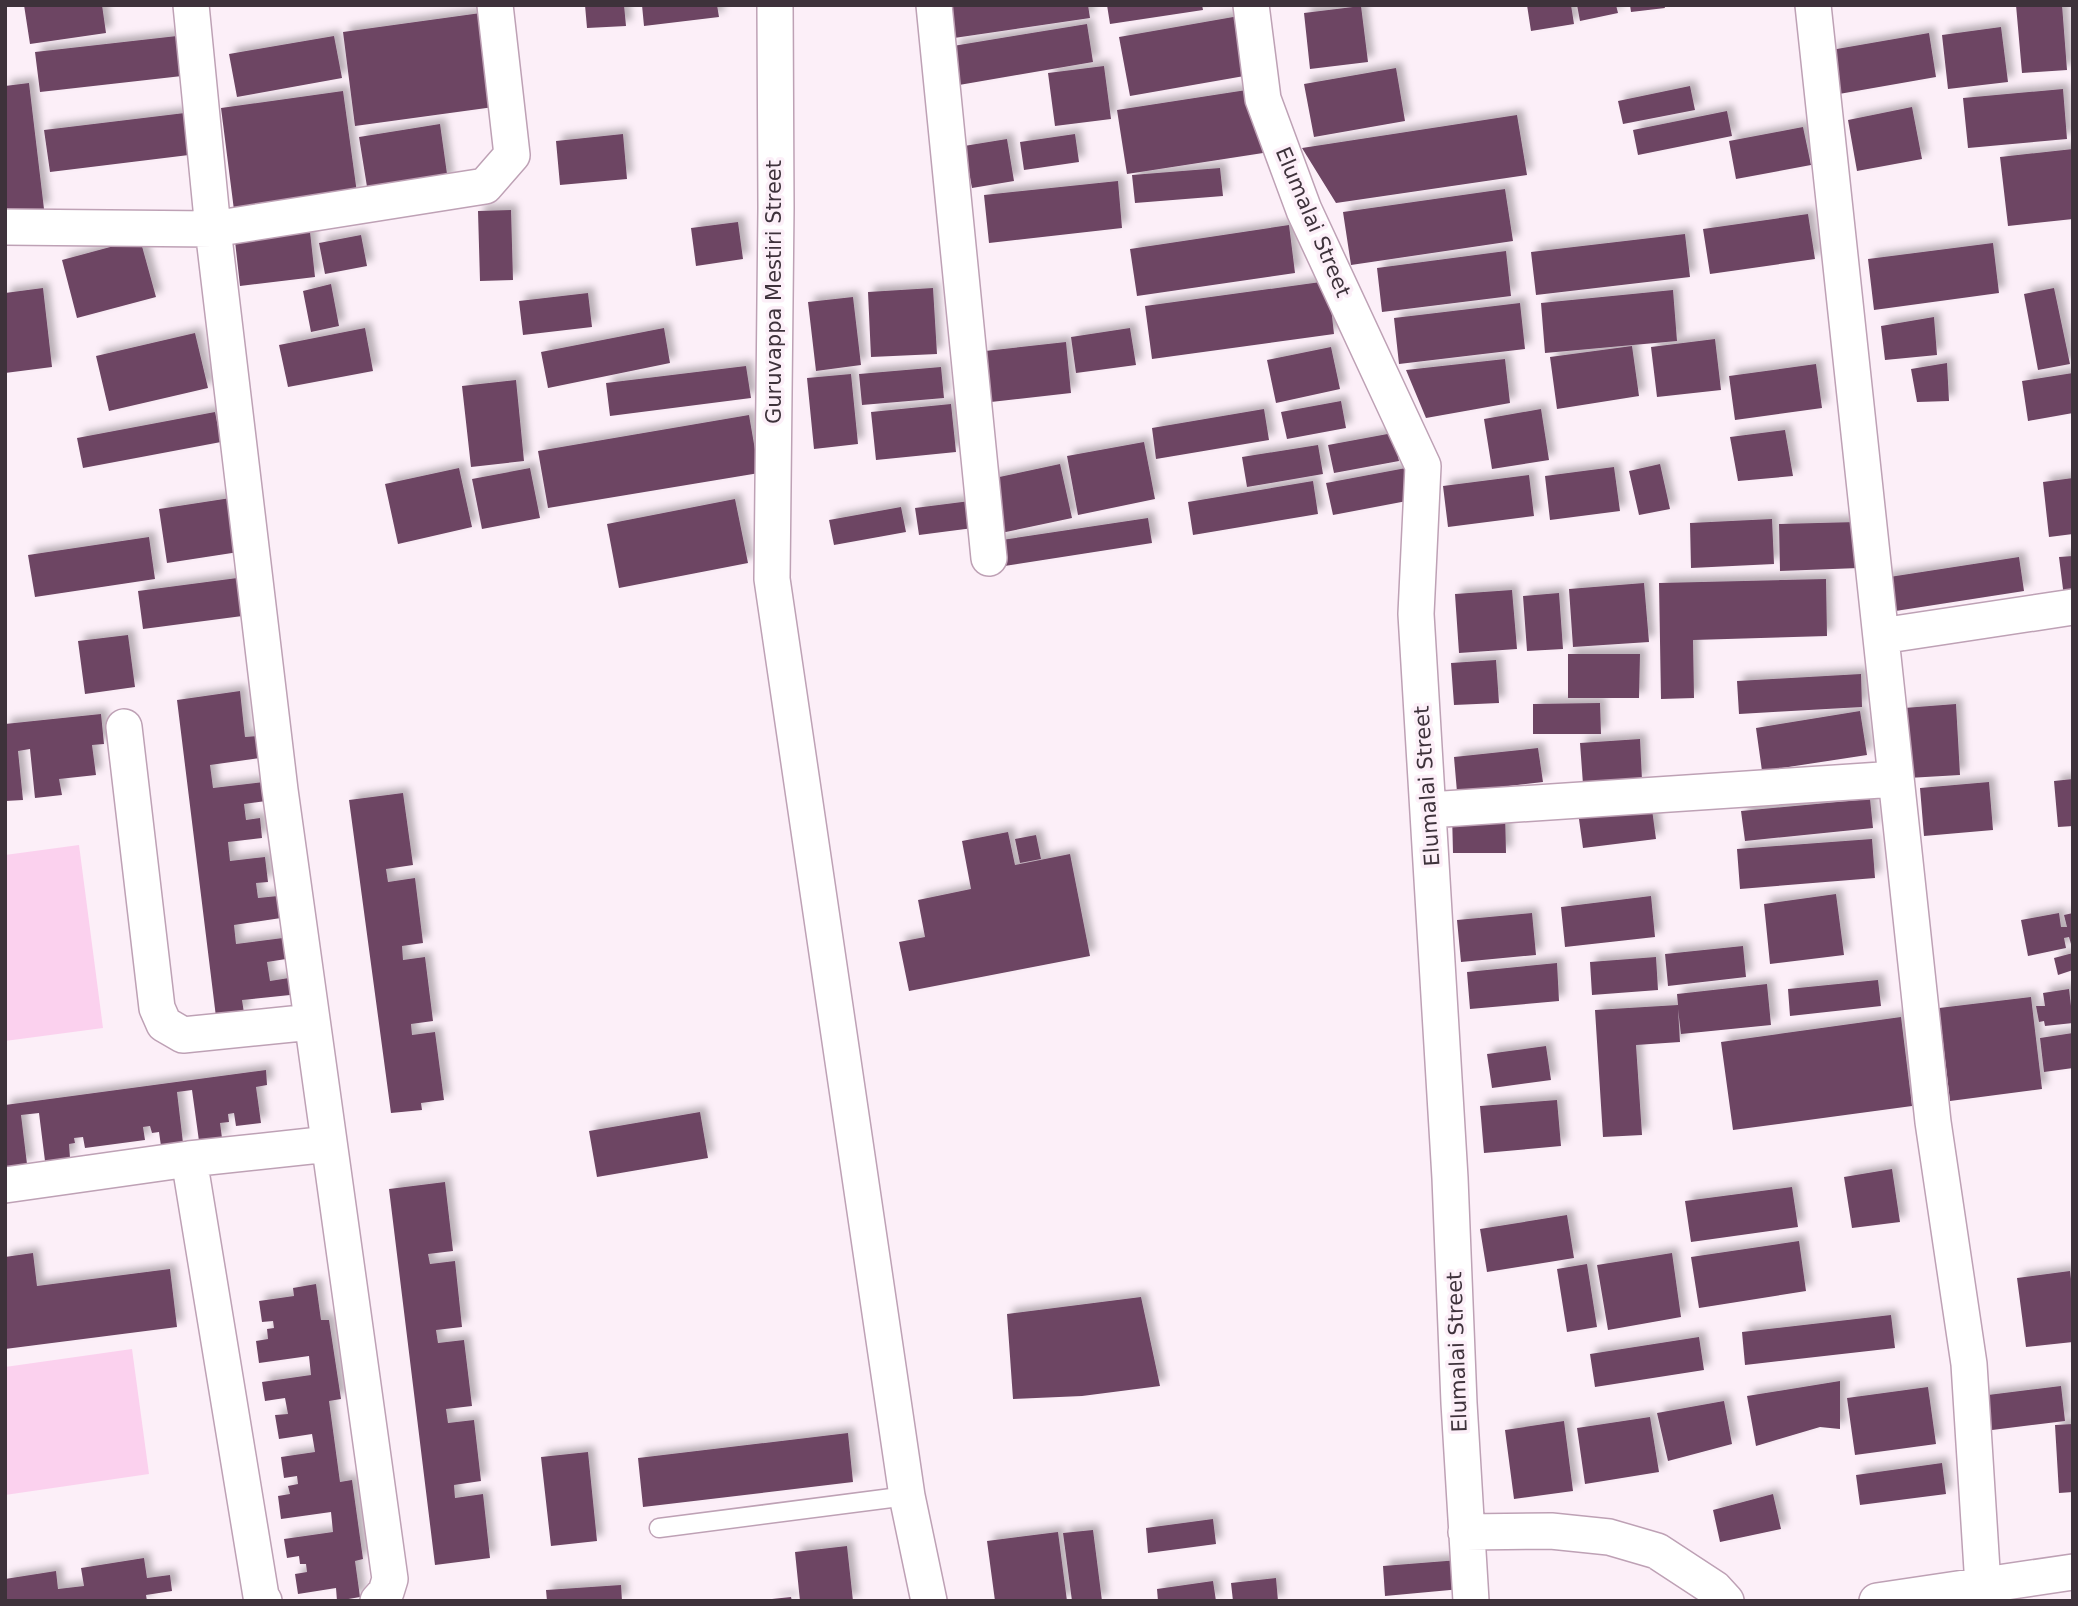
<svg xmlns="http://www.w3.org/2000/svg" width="2078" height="1606" font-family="'DejaVu Sans',sans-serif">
	<defs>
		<filter id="shadow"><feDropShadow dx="6" dy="-6" stdDeviation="3.5" flood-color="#0004"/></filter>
	</defs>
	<rect width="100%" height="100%" fill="#fceff8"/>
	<path fill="#fbd1ee" d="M79 845 103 1028 5 1041V855Z
		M132 1349 149 1474 5 1495V1367Z"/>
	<path fill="#6d4563" filter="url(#shadow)" d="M24 5H102L106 33 30 44Z
		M585 5H624L626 26 587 28Z
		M642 5H717L719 17 644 26Z
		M949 5H1088L1090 18 954 38Z
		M1107 5H1202L1203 10 1110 24Z
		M1527 5H1571L1574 24 1531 31Z
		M1577 5H1616L1618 13 1580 21Z
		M1630 5H1664L1665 8 1631 12Z
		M2016 5H2062L2067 70 2022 73Z
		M1361 6 1368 62 1310 69 1304 13Z
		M488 12 501 106 355 126 343 32Z
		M1239 16 1250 75 1130 96 1119 37Z
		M1087 24 1093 62 959 85 953 46Z
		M2001 27 2008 82 1948 89 1942 35Z
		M1929 33 1936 77 1839 94 1831 50Z
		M177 36 182 76 40 92 35 52Z
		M334 36 342 78 237 97 229 54Z
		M1104 66 1111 119 1055 126 1048 73Z
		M1396 68 1405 121 1314 137 1304 84Z
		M29 83 44 209 5 214V86Z
		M1690 86 1695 110 1623 124 1618 101Z
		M1253 89 1263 153 1127 174 1117 110Z
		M2063 89 2067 139 1968 148 1963 98Z
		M343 91 357 193 234 210 221 108Z
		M1912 107 1922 159 1857 171 1848 120Z
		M1727 111 1732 136 1638 155 1633 130Z
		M193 112 197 154 50 172 44 130Z
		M1517 115 1527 175 1336 203 1302 148Z
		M440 124 448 181 368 193 359 137Z
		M1803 127 1811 165 1736 179 1729 141Z
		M623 134 627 179 560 185 556 141Z
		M1075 134 1079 162 1024 170 1020 142Z
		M1007 139 1014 181 972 188 964 146Z
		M2073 149V219L2008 226 2000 157Z
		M1220 168 1223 196 1135 203 1132 175Z
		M1118 181 1122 228 989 243 984 195Z
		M1505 189 1513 241 1351 265 1343 212Z
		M511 210 513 280 480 281 478 211Z
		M1808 214 1815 259 1710 274 1703 229Z
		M738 222 743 259 696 266 691 228Z
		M1289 225 1295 273 1137 296 1130 249Z
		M310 232 315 277 240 286 235 241Z
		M1685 234 1690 277 1536 295 1531 252Z
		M361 235 367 266 325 274 319 243Z
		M140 239 156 297 77 318 62 260Z
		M1993 243 1999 293 1874 310 1868 259Z
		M1506 251 1511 296 1382 312 1377 268Z
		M1328 281 1334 334 1152 359 1145 306Z
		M331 284 339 326 311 332 303 291Z
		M43 288 52 367 5 373V293Z
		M933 288 937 354 871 357 868 292Z
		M2054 288 2070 364 2038 370 2024 294Z
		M1673 290 1677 341 1545 353 1541 303Z
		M588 293 592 327 523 335 519 301Z
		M853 297 861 365 816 371 808 302Z
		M1520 303 1525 349 1399 364 1394 318Z
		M1934 317 1937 355 1885 360 1881 326Z
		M365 328 373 371 288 387 279 345Z
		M664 328 670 363 548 388 541 352Z
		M1130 328 1136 365 1076 373 1071 337Z
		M195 333 208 388 109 411 96 356Z
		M1715 339 1721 390 1657 397 1651 347Z
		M1066 342 1071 393 991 402 985 351Z
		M1632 346 1639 396 1557 409 1550 357Z
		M1331 347 1340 389 1276 403 1267 360Z
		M1505 359 1510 403 1426 418 1406 370Z
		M1947 363 1949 401 1917 402 1911 369Z
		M1816 364 1822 408 1735 420 1729 376Z
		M746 366 751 398 610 416 606 383Z
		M941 367 944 398 862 405 859 374Z
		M2073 373V413L2028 421 2022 381Z
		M851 374 858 444 814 449 807 378Z
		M516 380 524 461 471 467 462 386Z
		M1341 401 1346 428 1287 439 1281 412Z
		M951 404 956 452 876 460 871 412Z
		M1264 409 1269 440 1156 459 1152 428Z
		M1541 409 1549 460 1492 469 1484 419Z
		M215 412 221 442 83 468 77 438Z
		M749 415 759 473 548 508 538 451Z
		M1785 430 1793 476 1738 481 1730 437Z
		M1393 433 1399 461 1334 473 1328 445Z
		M1144 442 1155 499 1078 515 1067 456Z
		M1318 445 1323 474 1247 487 1242 457Z
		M1060 464 1072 518 1001 533 990 479Z
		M1660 464 1670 509 1639 515 1629 471Z
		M1614 467 1620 511 1550 520 1545 476Z
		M459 468 472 527 398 544 385 484Z
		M530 468 540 518 482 529 472 479Z
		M1406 468 1412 500 1333 515 1326 483Z
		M1529 475 1534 516 1448 527 1443 486Z
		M2073 478V534L2049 537 2043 482Z
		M1313 481 1318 514 1193 535 1188 502Z
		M237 497 245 551 167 563 159 509Z
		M735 499 748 563 619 588 607 524Z
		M970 501 973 528 919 535 915 508Z
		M901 507 906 532 834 545 829 520Z
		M1148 518 1152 543 998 567 995 541Z
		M1772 519 1774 564 1691 568 1690 523Z
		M1857 522 1859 568 1780 571 1779 524Z
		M149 537 155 579 35 597 28 555Z
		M2073 556V604L2065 605 2059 557Z
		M2019 557 2024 591 1889 612 1883 578Z
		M245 577 250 615 143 629 138 591Z
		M1826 579 1827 636 1693 640 1694 698 1661 699 1659 583Z
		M1644 583 1649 642 1573 647 1569 589Z
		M1512 590 1517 649 1459 653 1455 594Z
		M1559 593 1563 649 1527 651 1523 596Z
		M128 635 135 687 85 694 78 641Z
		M1568 654H1640L1639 698H1568Z
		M1496 660 1499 703 1454 705 1451 663Z
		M1861 674 1862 707 1739 714 1737 681Z
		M240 691 245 737 258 736 260 758 210 765 213 788 264 782 266 801 244 804 246 820 260 818 262 838 228 842 230 861 265 857 268 882 256 883 258 898 278 896 281 918 234 925 236 944 283 938 286 959 267 962 270 981 289 978 290 995 242 1000 244 1013 216 1017 177 700Z
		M1600 703 1601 734H1533V704Z
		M1956 704 1960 775 1908 778 1904 708Z
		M1860 711 1867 755 1762 771 1756 728Z
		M101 714 104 744 92 745 96 775 59 779 62 795 35 798 30 749 18 751 23 800 5 801V724Z
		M1640 739 1642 780 1583 784 1580 743Z
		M1538 748 1543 782 1457 792 1454 757Z
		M2073 779V826L2058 827 2054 781Z
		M1989 782 1993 830 1924 836 1920 788Z
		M403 793 413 865 386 869 388 882 415 878 423 943 402 946 403 960 425 957 433 1021 411 1024 412 1035 435 1032 444 1100 421 1103 422 1110 391 1113 349 800Z
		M1870 799 1873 828 1745 841 1741 811Z
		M1651 802 1656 839 1583 848 1578 812Z
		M1505 812 1506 853H1453L1452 813Z
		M1008 832 1015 865 1070 854 1090 956 909 991 899 942 925 937 918 900 971 889 962 841Z
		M1036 835 1041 859 1020 863 1015 839Z
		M1872 839 1875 878 1740 889 1737 849Z
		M1836 894 1844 955 1770 964 1764 904Z
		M1651 896 1655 937 1565 947 1561 907Z
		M1532 913 1536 955 1461 962 1457 920Z
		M2059 913 2061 927H2067L2064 915 2073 913V951L2069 937 2064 938 2066 948 2028 956 2021 920Z
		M1743 946 1746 977 1668 986 1665 954Z
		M2073 953V970L2058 975 2054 958Z
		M1656 957 1658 990 1592 995 1590 962Z
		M1557 963 1559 1001 1470 1009 1467 972Z
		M1878 980 1881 1006 1790 1016 1788 989Z
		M1767 984 1771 1025 1681 1034 1678 1009 1680 1042 1636 1045 1642 1135 1603 1137 1595 1010 1678 1005 1677 994Z
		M2069 989 2073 1023 2045 1026 2044 1021 2039 1022 2036 1006H2045L2043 993Z
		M2031 997 2042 1089 1950 1101 1939 1008Z
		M1901 1017 1912 1106 1733 1130 1721 1042Z
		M2073 1033V1068L2044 1072 2040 1038Z
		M1546 1046 1551 1080 1492 1088 1487 1054Z
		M266 1070 267 1085 256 1087 261 1123 236 1126 234 1113 228 1114 229 1122 220 1123 222 1138 199 1141 192 1090 177 1092 183 1143 161 1146 159 1132 152 1133 150 1126 143 1127 145 1140 85 1148 83 1137 74 1138 75 1143 69 1144 70 1158 45 1161 39 1113 21 1115 27 1164 5 1167V1105Z
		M1557 1100 1561 1146 1484 1153 1480 1106Z
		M700 1112 708 1158 597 1177 589 1131Z
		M1892 1169 1900 1222 1852 1228 1844 1177Z
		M445 1182 453 1251 428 1254 430 1264 455 1261 462 1327 436 1330 438 1343 464 1340 472 1406 446 1409 448 1423 474 1420 481 1481 454 1485 455 1498 483 1494 490 1558 435 1565 389 1189Z
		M1792 1187 1798 1227 1691 1242 1685 1201Z
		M1567 1215 1574 1258 1487 1272 1480 1229Z
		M1799 1241 1806 1291 1699 1308 1691 1257Z
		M33 1253 37 1286 170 1269 177 1327 5 1349V1257Z
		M1672 1253 1681 1317 1608 1330 1597 1265Z
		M1587 1264 1597 1327 1567 1332 1557 1269Z
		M2070 1271 2073 1295V1342L2026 1347 2017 1278Z
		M316 1284 321 1320H329L341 1399 329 1401 340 1482 352 1480 363 1559 355 1561 360 1597 337 1601 336 1588 298 1594 295 1574 307 1572 306 1564H300L299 1556 287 1558 284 1539 333 1532 331 1512 281 1519 278 1496 290 1494 288 1486 298 1484 297 1476 284 1478 281 1457 315 1452 312 1434 279 1439 275 1415 288 1414 285 1398 265 1401 262 1382 311 1375 309 1356 259 1363 256 1341 268 1339 267 1329 274 1328 273 1321 262 1322 259 1301 294 1296 293 1288Z
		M1141 1297 1160 1386 1082 1396 1013 1399 1007 1314Z
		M1891 1315 1895 1348 1745 1365 1742 1332Z
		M1699 1337 1704 1370 1595 1387 1590 1354Z
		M1840 1381V1429L1820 1427 1756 1446 1747 1396Z
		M2061 1386 2065 1421 1984 1431 1980 1396Z
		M1928 1387 1936 1444 1855 1455 1847 1398Z
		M1724 1401 1732 1444 1668 1461 1657 1413Z
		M1650 1417 1659 1472 1585 1484 1577 1428Z
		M1564 1421 1573 1491 1514 1499 1505 1430Z
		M2073 1424V1492L2059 1493 2055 1425Z
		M848 1433 853 1482 643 1507 638 1458Z
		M588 1452 597 1541 551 1546 541 1457Z
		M1942 1463 1946 1494 1860 1505 1856 1475Z
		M1773 1494 1781 1529 1720 1542 1713 1510Z
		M1213 1519 1216 1544 1148 1553 1146 1528Z
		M1093 1530 1102 1601H1072L1063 1533Z
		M1058 1532 1067 1601H995L987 1541Z
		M847 1546 853 1601H800L795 1552Z
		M144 1558 147 1578 170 1575 172 1591 146 1595 147 1601H5V1579L56 1571 58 1589 84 1586 81 1568Z
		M1459 1560 1461 1589 1385 1596 1383 1566Z
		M1276 1578 1278 1601H1233L1231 1583Z
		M1213 1581 1216 1601H1158L1157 1589Z
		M621 1585 622 1601H547L546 1590Z
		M791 1597 792 1601H772V1599Z"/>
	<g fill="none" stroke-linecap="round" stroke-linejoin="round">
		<defs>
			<path id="lane" d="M659 1528 907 1496"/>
			<path id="street" d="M191 5 213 229 280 790 390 1579 386 1592 378 1601
				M775 5 776 208 772 579 907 1496 929 1601
				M934 5 989 558
				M1251 5 1263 99 1304 210 1423 466 1416 614 1450 1178 1459 1403 1471 1601
				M1813 5 1933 1122 1969 1364 1983 1586
				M5 227 213 229 485 186 512 155 495 5
				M1881 636 2073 607
				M124 727 157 1008 164 1024 183 1035 312 1022
				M1429 810 1896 779
				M189 1159 261 1596 264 1601
				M5 1185 189 1159 329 1144
				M1466 1532 1551 1531 1609 1537 1657 1551 1715 1589 1726 1601
				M1877 1601 2073 1572"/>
		</defs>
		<use href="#lane" stroke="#bea1b5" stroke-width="21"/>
		<use href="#street" stroke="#bea1b5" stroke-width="38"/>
		<use href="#lane" stroke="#fff" stroke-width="18"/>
		<use href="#street" stroke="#fff" stroke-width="35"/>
	</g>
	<g text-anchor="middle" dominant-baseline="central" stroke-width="7" stroke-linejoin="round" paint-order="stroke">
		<g font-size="21" fill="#3e323b" stroke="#fceff8">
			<text transform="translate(1313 222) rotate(67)">Elumalai Street</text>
			<text transform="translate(774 292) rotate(-90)">Guruvappa Mestiri Street</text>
			<text transform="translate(1427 786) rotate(-94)">Elumalai Street</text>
			<text transform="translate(1457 1352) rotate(-92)">Elumalai Street</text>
		</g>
	</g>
	<rect width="2078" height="1606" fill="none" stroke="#3e323b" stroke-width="14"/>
</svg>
